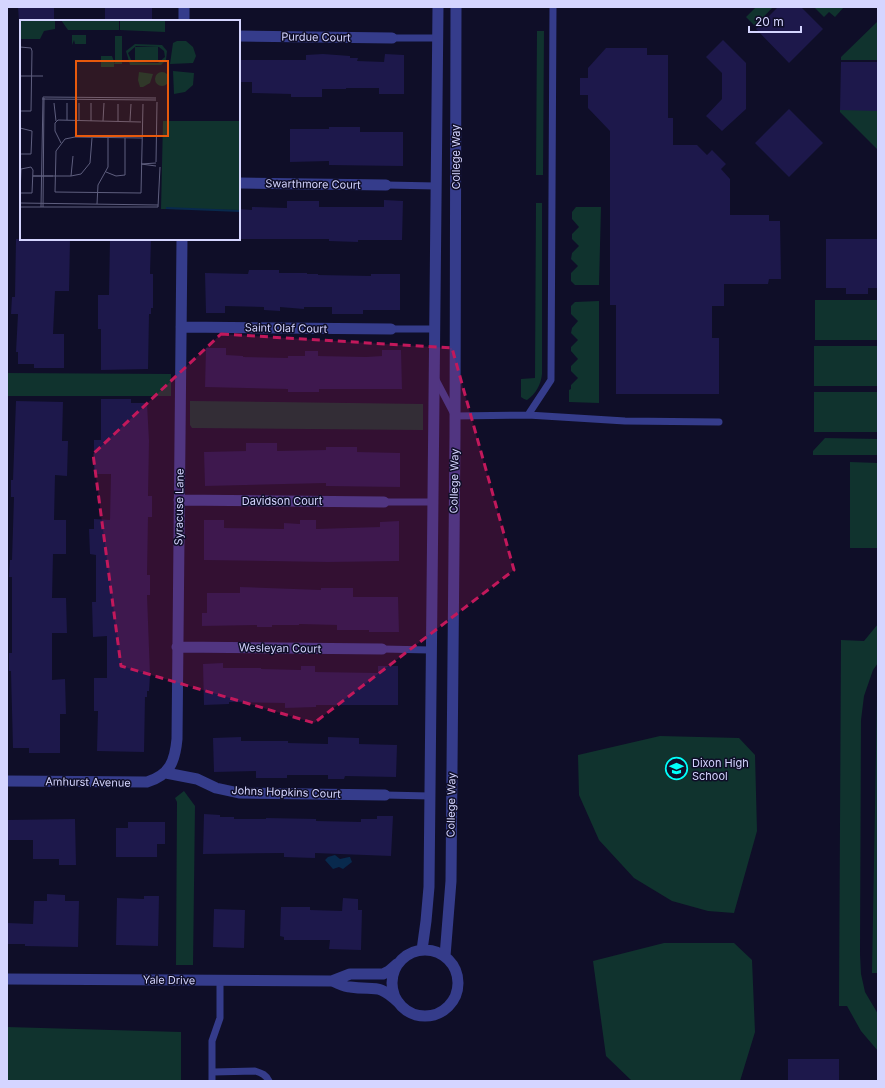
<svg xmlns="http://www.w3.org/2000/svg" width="885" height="1088" font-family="Inter,sans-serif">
	<rect width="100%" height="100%" fill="#0f0e28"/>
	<path fill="#10332e" d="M756 7H773L755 26 746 17Z
		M814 7H844L835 17 829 12 824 17Z
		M878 21V60H841V57Z
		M537 31H544L543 175H536Z
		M840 110H878V150L840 112Z
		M536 203H542V374C541 384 536 394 527 400L524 399 521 397V379L535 378Z
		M576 207H601L599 285H575L571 281V273L578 266 571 259 572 253 579 246 572 239V234L579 227 572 219V212Z
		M815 300H878V340H815Z
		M599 301V403L569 402V390L571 389V385L578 378 571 371V366L578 359 571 351V347L578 340 571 333 572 328 578 321 571 314V306L575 302Z
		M814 346H878V386H814Z
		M7 373 171 374V396H7Z
		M814 392H878V432H814Z
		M190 401 423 404V430L192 428 190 425Z
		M825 438 878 439V455H813V451Z
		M850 462 878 463V548H850Z
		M878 624V663L873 670 864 696 861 720 860 954 861 974 865 992 878 1014V1051L861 1031 847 1006H839L841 640 864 641Z
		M877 697H878V973H872Z
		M660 736 739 738 755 755 757 831 734 913 708 911 672 901 634 878 599 840 579 795 578 755Z
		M184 791 195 806 193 965H176L177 802 175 798Z
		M664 943H734L752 960 755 1032 740 1081H632L606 1056 593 961Z
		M7 1027 181 1032V1081H7Z"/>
	<path fill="#08294d" d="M335 855 340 859 349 857H350L352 862 343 869 339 867 333 869 325 860 328 857Z"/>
	<path fill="#1d184b" d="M18 7H54V21H19Z
		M105 7H152V21H105Z
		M778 7H801L823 29 789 63 756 29Z
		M723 40 746 63V109L722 131 706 116 722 99V73L706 57Z
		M606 48H647V55H668V118H673V145H697L707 155 712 150 726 164 721 169 730 179V215H769V221H780L781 279H769L768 284H724V306H712V338H719V394H616V305H610V131L588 108V95H580V78H588V68Z
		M323 54 350 56V58H358L357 61 384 62 385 54 404 55V94H379V88H346V89H322V97H291V94L252 93V82H239V60H306V55Z
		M841 62H878V111L840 110Z
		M789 109 823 143 789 177 755 143Z
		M329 127H360V132H403V166L329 165V161L290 162V129H329Z
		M384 200 403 201 402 240H358V242L329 241V239H239V209L252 210V207L287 208V201H319V207H384Z
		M16 239H70L69 291H55L53 334H64V368H34V364H18V352H16L18 314H11L12 297H15Z
		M110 239H151L150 274H153V308H151V314H149L148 369 101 370V329H98V295H109Z
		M826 239H878V288H868V294H846V288H826Z
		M249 270H279V273H307V274H318V275L371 276V274H400V310H363V314H332V307H304V309L280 307V311L264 310V307L225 306V313H206L205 273 248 274Z
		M206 348H226V355L243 356V357L288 358V356H305V351H318V356L366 357 382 356V350H401L402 389H319V392H288V389L205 387Z
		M101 399H131V403H147L149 441 148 496H152V517H148L147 575H150V595H147L150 675 149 691H147V697H145L144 752 97 751 98 711H94V678H107V636L93 637 92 602H96V555L90 554 89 529H94V519L110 520 111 474H94V440H101Z
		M16 401 63 402 62 441H68L67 476 55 475 54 520H66V554H53L52 598H66L67 633H52V680L65 679 66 714H60V753H29V748H13L11 671H9V653H12V577H9L10 560H12L14 497H11V480H13Z
		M246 443H277V451L326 450V447H357V452L400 453V487L326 486V483L205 486 204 452 246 451Z
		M204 520H224V528L284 529V523L300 524V520H316V529L380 527V522L399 521V561L328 562 204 560Z
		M240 587 321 590V588H353V597H398L399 632H369V630H337V625L299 624V625H272V627H257V625L202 626V613H207V593H240Z
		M223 663V668H261V669L301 670V666H315V672L378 673V666H398V705H316V707L285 708V703L229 702V704L204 705 203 664Z
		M241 737V741H288V743L328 744V737L359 738V744L397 745 396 777 345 776 344 779H328V775H287V778H256V771L214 772 213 738Z
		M204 814 220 815V817H234V819H266V818L316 819V821L361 822V819H377V816H393L391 856 315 853V858L284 857V853L203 854Z
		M75 819 76 865H59V859H33V840H7V820Z
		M128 822H165V844H157V857H116V828H128Z
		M47 894 65 895V901H79L78 947 25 946V944H7V923L33 924 34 901H47Z
		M144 896H159L158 946 116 945 117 898 144 899Z
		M343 898 358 899V910H362L361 950 329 949 330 940H284V937L280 936 281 907H310V910L342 911Z
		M214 909 245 910 244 948 213 947Z
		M788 1059H839V1081H788Z"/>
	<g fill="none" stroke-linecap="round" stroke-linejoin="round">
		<path stroke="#353c8b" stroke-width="7" d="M392 38H438
			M386 185 436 186
			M391 329H435
			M435 378 455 416 528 415 551 380 553 7
			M528 415 625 421 719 422
			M384 502H433
			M382 649 430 650
			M385 795 430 796
			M213 1072 255 1071C262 1073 266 1075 269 1081
			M212 1081V1041L220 1018V981"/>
		<path stroke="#353c8b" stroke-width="11" d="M184 21V7
			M239 36 392 38
			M239 183 386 185
			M181 327 391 329
			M179 500 384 502
			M177 647 382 649
			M166 773 197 779 216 788 239 793 385 795
			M7 781 147 782C170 775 175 761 177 739L182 239"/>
		<path stroke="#353c8b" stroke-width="11" d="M392 983a33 33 0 1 1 66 0a33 33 0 1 1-66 0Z
			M422 950 426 921 429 887 438 7
			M445 956 451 881 455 436 456 7
			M7 979 332 981C338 983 344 987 350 987 375 991 377 982 399 1003
			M332 981 350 974H383L389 971 397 964"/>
	</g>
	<path fill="#c2185b" fill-opacity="0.2" stroke="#c2185b" stroke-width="3" stroke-dasharray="8 5" stroke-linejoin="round" d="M221 334 452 348 514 570 314 723 121 666 93 454Z"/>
	<defs>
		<symbol id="school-ring" viewBox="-11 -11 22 22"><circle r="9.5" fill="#0f0e28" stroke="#01fffa" stroke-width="1.5"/><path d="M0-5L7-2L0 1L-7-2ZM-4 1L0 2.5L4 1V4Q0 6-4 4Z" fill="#01fffa"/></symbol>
	</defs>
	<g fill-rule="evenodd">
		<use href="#school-ring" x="664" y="756" width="25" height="25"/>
	</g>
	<g text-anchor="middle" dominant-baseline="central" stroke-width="3" stroke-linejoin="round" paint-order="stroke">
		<g font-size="11" fill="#d5d5ff" stroke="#0f0e28">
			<text transform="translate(316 37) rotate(1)">Purdue Court</text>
			<text transform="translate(456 157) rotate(-90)">College Way</text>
			<text transform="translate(313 184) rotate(1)">Swarthmore Court</text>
			<text transform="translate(286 328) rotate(1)">Saint Olaf Court</text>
			<text transform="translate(454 481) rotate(-89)">College Way</text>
			<text x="282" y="501">Davidson Court</text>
			<text transform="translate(179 507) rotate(-89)">Syracuse Lane</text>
			<text transform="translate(280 648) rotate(1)">Wesleyan Court</text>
			<text transform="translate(88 782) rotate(1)">Amhurst Avenue</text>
			<text transform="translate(286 792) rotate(2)">Johns Hopkins Court</text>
			<text transform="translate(451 805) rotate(-89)">College Way</text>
			<text transform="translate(169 980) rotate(1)">Yale Drive</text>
		</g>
		<g font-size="11" fill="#d5d5ff" stroke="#0f0e28" text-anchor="start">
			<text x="692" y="763">Dixon High<tspan x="692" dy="13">School</tspan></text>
		</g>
	</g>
	<g transform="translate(20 20)">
		<rect width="220" height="220" fill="#0f0e28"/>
		<path d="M0 0H35V9L24 11 20 19H0ZM41 0H99V10H48ZM100 0H145V12L100 10ZM52 15H66V24H63L64 20 63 24H55L54 20 52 25ZM95 16H102V44H94V47H81V36H92L95 44ZM157 21H166L173 27 176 36 173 43 150 44 153 23ZM115 24 142 25 147 31 146 40 141 45H110L106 31ZM116 26 139 27 144 31 145 37 138 43 112 42 108 33ZM115 27H138V42H115ZM153 51 174 53 173 65 165 72 154 74ZM135 59a7 7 0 1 1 14 0a7 7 0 1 1-14 0ZM119 52 133 54 130 63 123 67H120L118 60ZM143 101H220V190L141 189Z" fill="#10332e" fill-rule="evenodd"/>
		<path fill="none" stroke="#08294d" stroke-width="2" d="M146 188 220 191"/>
		<path fill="none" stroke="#5e5e7e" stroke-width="1" d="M0 27 11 28 12 31 11 91H0M0 56H23M22 79 136 80M34 83 36 101M47 100V83M59 100V83M71 101V83M83 101 84 83M98 101V84M110 101 111 84M0 108 12 111 11 134H0M122 118 55 117 45 119 36 131 35 172 121 173 123 84M41 123 35 111V103L38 100 121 102M136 142 137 82M121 144 136 146M121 144 136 143M86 152 96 156 105 155V118M13 156H51L61 154 70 143 72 118M13 156H33M51 156 53 136M0 173H12L13 150 11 147 1 149 0 173M0 183 138 185M77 184 78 165 88 147V118M0 187H138L140 147M21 187 23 77 136 78M23 187 24 78"/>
		<path fill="#e8590c" fill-opacity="0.15" stroke="#e8590c" stroke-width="2" d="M56 41H148V116H56Z"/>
		<rect width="220" height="220" fill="none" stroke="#d5d5ff" stroke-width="2"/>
	</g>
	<rect width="885" height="1088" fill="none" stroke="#d5d5ff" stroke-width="16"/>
	<path d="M749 26v6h52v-6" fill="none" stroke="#d5d5ff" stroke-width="2"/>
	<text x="755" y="26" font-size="12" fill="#d5d5ff" stroke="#0f0e28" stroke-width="3" paint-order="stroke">20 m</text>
</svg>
